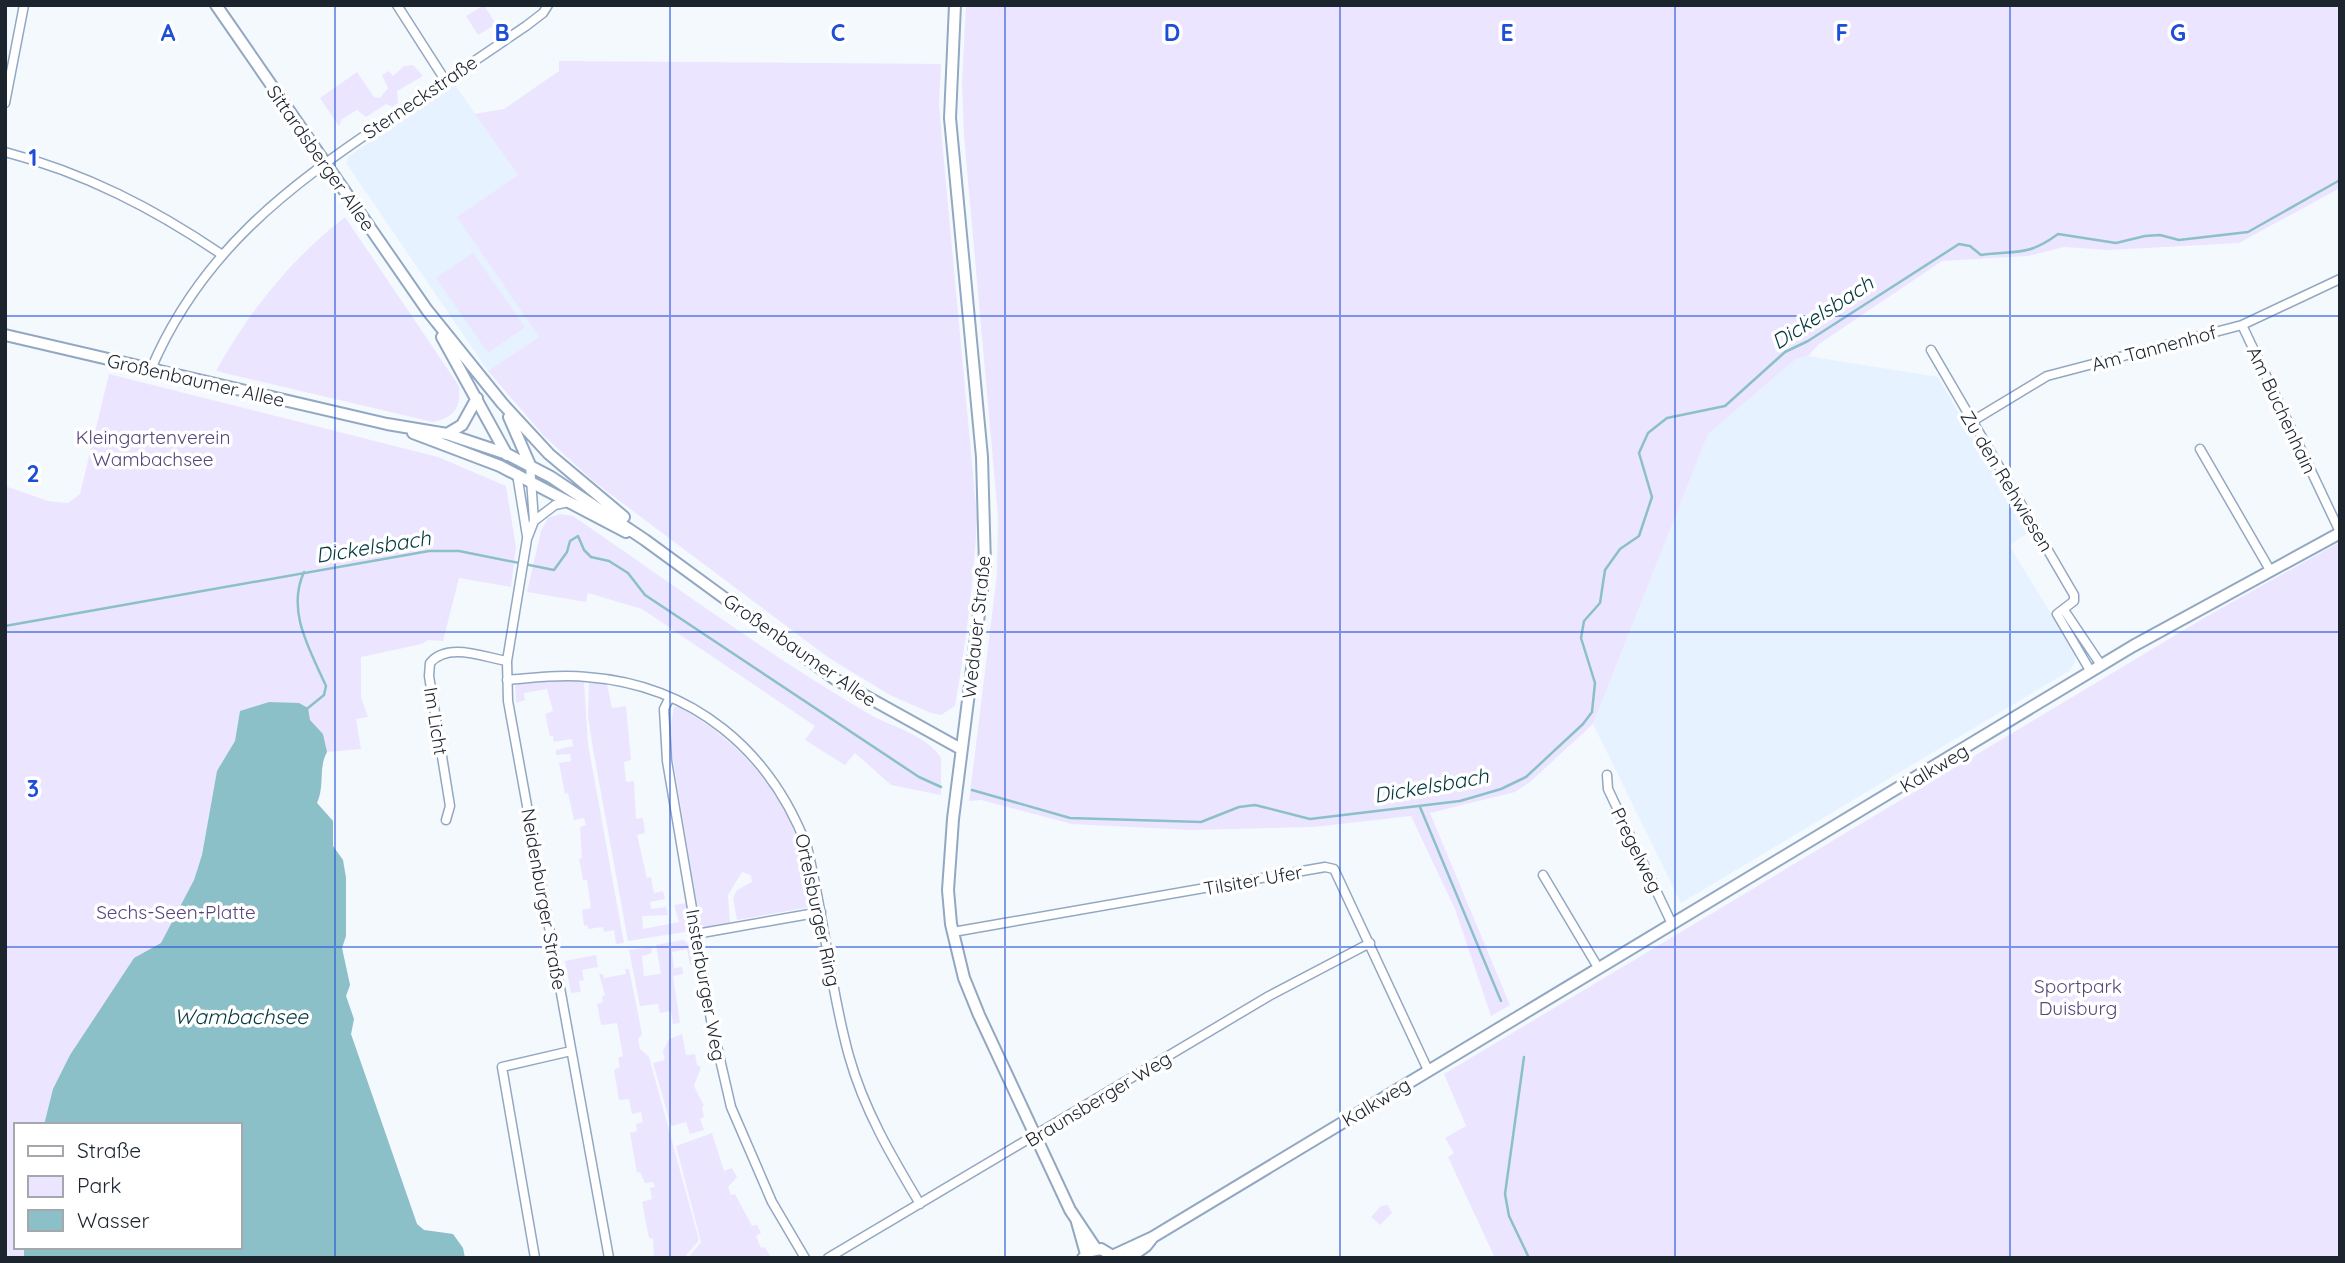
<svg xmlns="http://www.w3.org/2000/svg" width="2345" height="1263" font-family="Quicksand,sans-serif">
	<rect width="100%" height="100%" fill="#f4f9fe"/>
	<path fill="#e6f2ff" d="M455 85 518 175 458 218 539 337 488 371 346 163 349 156Z
		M1808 356 1938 377 2027 533 2009 545 2075 653V662L2069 671 1681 903 1593 724 1708 434 1796 359Z"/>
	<path fill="#ece5ff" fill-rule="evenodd" d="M484 5 496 24 478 35 466 16Z
		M966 5H2340V188L2239 243 2109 250 2064 247 2028 256 1942 261 1819 344 1808 356 1796 359 1708 434 1593 724 1530 782 1515 792 1430 813 1510 1005 1491 1016 1455 909 1411 816 1314 827 1191 830 1072 824 981 800 969 801 997 574 998 517 964 136 962 83Z
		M559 61 941 64 939 104 944 162 977 517C974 581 966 643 955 706L941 715 931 713 890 695 829 658 593 481 544 436 488 371 539 337 457 217 518 175 475 114 504 109 559 71Z
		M413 65 423 76 397 91 398 103 392 107 386 104 366 117 357 110 342 119 339 126 320 98 357 72 374 97 380 98 388 88 382 75 389 71 393 76 404 66Z
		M345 217 459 386C461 408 455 417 433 422L216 371C250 310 290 260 345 217Z
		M473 253 525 327 488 353 436 278Z
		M109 374 438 457 506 486 516 547 511 587 459 578 443 641 428 640 422 644 361 657V697L368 717 356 719 361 749 327 752C318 768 325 785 317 803L333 821V846L343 860 346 878V936L342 948 350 985 346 996 354 1019 351 1034 417 1224 424 1230 453 1234 463 1248 465 1258H5V486L48 501 68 503 80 494ZM16 1125H240V1247H16Z
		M560 514 573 516C671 583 767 654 869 714 892 727 927 735 941 758V795L891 785 855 753 845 765 805 740 815 726 642 609 588 593 586 602 527 592 541 531 548 518Z
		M2340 542V1258H1495L1448 1157 1454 1153 1445 1138 1466 1126 1444 1074 2204 618Z
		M567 680 584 682 588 744 624 943 616 944 614 930 604 932 603 927 588 929 587 925 584 926 582 910 591 908 587 880H583L579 859 582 858 580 827 586 825 584 818 574 820 568 793 565 794 559 763 571 761 570 754 556 755V750L573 746 572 739 554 742 553 736H550L545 714 553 711 547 689 524 693 525 700 516 703 515 686 518 684Z
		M589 682 607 684 612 708 626 706 631 760 624 762 626 782 634 781 636 819 643 818 645 833 637 835 647 878 651 877 654 893 663 891 665 899 650 902 651 909 666 907 668 915 642 916 643 929 679 922 674 905 687 903 691 931 628 941 593 749 588 717Z
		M674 707H679C741 742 783 790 804 859 808 874 814 891 810 907L737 920 733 898 737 890 752 882 751 875 742 872 728 895 730 924 706 928 700 924 669 735Z
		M683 940 694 948 696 964 690 965 687 949 672 952 674 968 682 967 683 974 673 976 680 1023 673 1024 671 1011 660 1013 658 1004 640 1006 629 950 651 947 652 953 642 956 644 976 661 974 656 945Z
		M596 955 598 967 582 970 584 980 579 981 581 992 571 993 565 961Z
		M625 969H629L642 1034 638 1039 640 1049 649 1057 699 1240 684 1258H654L653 1239 649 1238 642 1202 652 1199 650 1188 655 1187 653 1182 645 1183 640 1172 637 1173 630 1133 637 1131 636 1124 643 1122 641 1112 632 1114 629 1099 619 1100 614 1070 620 1067 618 1058 623 1056 617 1023 601 1025 597 1004 603 1002 602 996 605 995 599 974H603L604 978 626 974Z
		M682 1034 686 1055 695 1054 697 1065 701 1067 694 1086 704 1106 702 1107 704 1117 700 1119 704 1130 690 1134 686 1122 671 1126 653 1063 665 1060 663 1051 669 1039Z
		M712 1133 724 1171 732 1168 737 1177 728 1187 731 1195 735 1194 752 1226 757 1225 761 1233 756 1236 761 1248 765 1247 771 1258H688L701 1242 676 1146Z
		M1388 1205 1392 1213 1380 1225 1371 1217 1381 1206Z"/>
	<path fill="#8bc0c9" d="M269 702 299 703 308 708 310 720 323 734 327 752C318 768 325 785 317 803L333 821V846L343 860 346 878V936L342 948 350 985 346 996 354 1019 351 1034 417 1224 424 1230 453 1234 463 1248 465 1258H24V1247H240V1125H44L53 1089 70 1055 134 958 161 943 194 880 202 855 217 771 235 741 240 711Z"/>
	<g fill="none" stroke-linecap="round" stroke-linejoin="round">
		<path stroke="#8bc0c9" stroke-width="2.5" d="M304 572C286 611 310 650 326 686L324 695 308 708
			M5 626 429 551H459L554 570 567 552 570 541 578 536 584 550 591 557 609 561 628 573 645 595 919 777 941 787
			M972 790 1070 818 1201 822 1239 807 1255 805 1310 819 1460 801 1501 789 1526 777 1583 724 1592 712 1595 683 1581 638 1584 621 1600 603 1605 570 1620 549 1639 536 1652 497 1639 453 1648 433 1667 418 1725 406 1785 352 1808 341 1959 244 1970 246 1981 255C2016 250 2027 257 2058 234L2116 243 2145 236 2160 235 2179 240 2248 232 2340 180
			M1420 807 1501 1001
			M1524 1057 1505 1194 1509 1216 1529 1258"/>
		<defs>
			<path id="street" d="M397 5 445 80
				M5 103 24 5
				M5 152C85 173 153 208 221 254
				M2242 325 2340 532
				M1931 350 2074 595V601L2057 614 2091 672
				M151 369C201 252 286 188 389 119 434 88 480 57 526 26L543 13 548 5
				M1971 422 2047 376 2242 325 2340 279
				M2200 449 2270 570
				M530 465 534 521 527 539 507 661 508 701 609 1258
				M517 474 527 536
				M534 521 555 505 569 502
				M2064 610 2101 665
				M507 680C533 678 561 674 587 677 693 685 770 750 807 847 824 916 830 988 849 1056 864 1110 892 1157 920 1204
				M670 697 664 709 667 761 711 1020 731 1107 772 1202 805 1258
				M1607 775 1608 789 1672 924
				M446 820 450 806 429 676 430 663C448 642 483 657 507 661
				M1543 875 1599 969
				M953 932 1325 867 1334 869 1428 1070
				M696 934 821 912
				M535 1258 502 1067 571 1051
				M828 1258 1269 996 1370 943"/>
			<path id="secondary" d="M216 5 427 310 502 403 549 454 624 517
				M955 5 950 118 982 457 985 566 953 819 948 890 951 924 964 978 979 1015 1070 1210 1096 1249
				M5 335 387 424 447 434 507 454 551 477 645 540 835 679 961 749
				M442 337 507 455
				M509 417 530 465
				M413 433 500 466 626 532
				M447 434 462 425 477 398
				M1077 1222 1086 1254
				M1114 1255 1153 1237 2133 646 2340 533
				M1083 1258 1091 1251 1101 1249 1116 1258
				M1129 1258 1146 1246 1153 1237"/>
		</defs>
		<use href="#street" stroke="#92a8c2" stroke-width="11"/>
		<use href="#secondary" stroke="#92a8c2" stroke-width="14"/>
		<use href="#street" stroke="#fff" stroke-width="8"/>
		<use href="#secondary" stroke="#fff" stroke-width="10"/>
	</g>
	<path fill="none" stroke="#1d4ed8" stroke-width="2" stroke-opacity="0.55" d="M335 5V1258M670 5V1258M1005 5V1258M1340 5V1258M1675 5V1258M2010 5V1258M5 316H2340M5 632H2340M5 947H2340"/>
	<g text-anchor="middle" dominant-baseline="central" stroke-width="7" stroke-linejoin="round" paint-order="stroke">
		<g font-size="19" fill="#1c242e" stroke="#fff">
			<text transform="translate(420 97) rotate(-34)">Sterneckstraße</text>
			<text transform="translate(321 158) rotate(55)">Sittardsberger Allee</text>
			<text transform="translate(2154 348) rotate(-15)">Am Tannenhof</text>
			<text transform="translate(196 380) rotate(13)">Großenbaumer Allee</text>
			<text transform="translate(2282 410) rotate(65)">Am Buchenhain</text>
			<text transform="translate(2007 481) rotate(59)">Zu den Rehwiesen</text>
			<text transform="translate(976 627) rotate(-84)">Wedauer Straße</text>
			<text transform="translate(800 650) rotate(35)">Großenbaumer Allee</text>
			<text transform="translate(436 721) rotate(81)">Im Licht</text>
			<text transform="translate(1934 768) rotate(-31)">Kalkweg</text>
			<text transform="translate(1637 850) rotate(64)">Pregelweg</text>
			<text transform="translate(1253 880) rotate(-10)">Tilsiter Ufer</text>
			<text transform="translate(544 899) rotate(80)">Neidenburger Straße</text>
			<text transform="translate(818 910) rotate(78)">Ortelsburger Ring</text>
			<text transform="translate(706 985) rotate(80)">Insterburger Weg</text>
			<text transform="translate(1098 1099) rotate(-31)">Braunsberger Weg</text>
			<text transform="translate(1376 1102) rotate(-31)">Kalkweg</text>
		</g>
		<g font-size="19" fill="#57467b" stroke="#fff">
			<text x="153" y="437">Kleingartenverein<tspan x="153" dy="22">Wambachsee</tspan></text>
			<text x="176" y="912">Sechs-Seen-Platte</text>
			<text x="2078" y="986">Sportpark<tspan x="2078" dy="22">Duisburg</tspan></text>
		</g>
		<g font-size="21" font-style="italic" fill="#02383e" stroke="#fff">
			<text transform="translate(1822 312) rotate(-33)">Dickelsbach</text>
			<text transform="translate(373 546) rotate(-9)">Dickelsbach</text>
			<text transform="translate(1431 785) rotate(-10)">Dickelsbach</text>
			<text x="241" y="1016">Wambachsee</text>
		</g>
	</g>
	<g font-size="23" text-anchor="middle" font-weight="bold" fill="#1d4ed8" stroke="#fff" stroke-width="7" stroke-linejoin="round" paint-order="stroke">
		<text x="168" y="41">A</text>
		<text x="502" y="41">B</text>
		<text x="838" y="41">C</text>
		<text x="1172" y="41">D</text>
		<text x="1507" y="41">E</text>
		<text x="1842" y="41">F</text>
		<text x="2178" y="41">G</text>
		<text x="33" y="166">1</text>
		<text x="33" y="482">2</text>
		<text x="33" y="797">3</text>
	</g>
	<rect width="2345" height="1263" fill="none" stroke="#1c242e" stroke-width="14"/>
	<rect x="14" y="1123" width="228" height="126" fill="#ffffff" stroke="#a4a7ab" stroke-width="2"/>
	<rect x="28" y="1146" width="35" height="10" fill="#ffffff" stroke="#a4a7ab" stroke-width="2"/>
	<text x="77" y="1158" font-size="21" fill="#1c242e">Straße</text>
	<rect x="28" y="1176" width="35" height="21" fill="#ece5ff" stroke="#a4a7ab" stroke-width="2"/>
	<text x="77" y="1193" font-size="21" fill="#1c242e">Park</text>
	<rect x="28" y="1210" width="35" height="21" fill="#8bc0c9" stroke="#a4a7ab" stroke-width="2"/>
	<text x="77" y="1228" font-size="21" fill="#1c242e">Wasser</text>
</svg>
